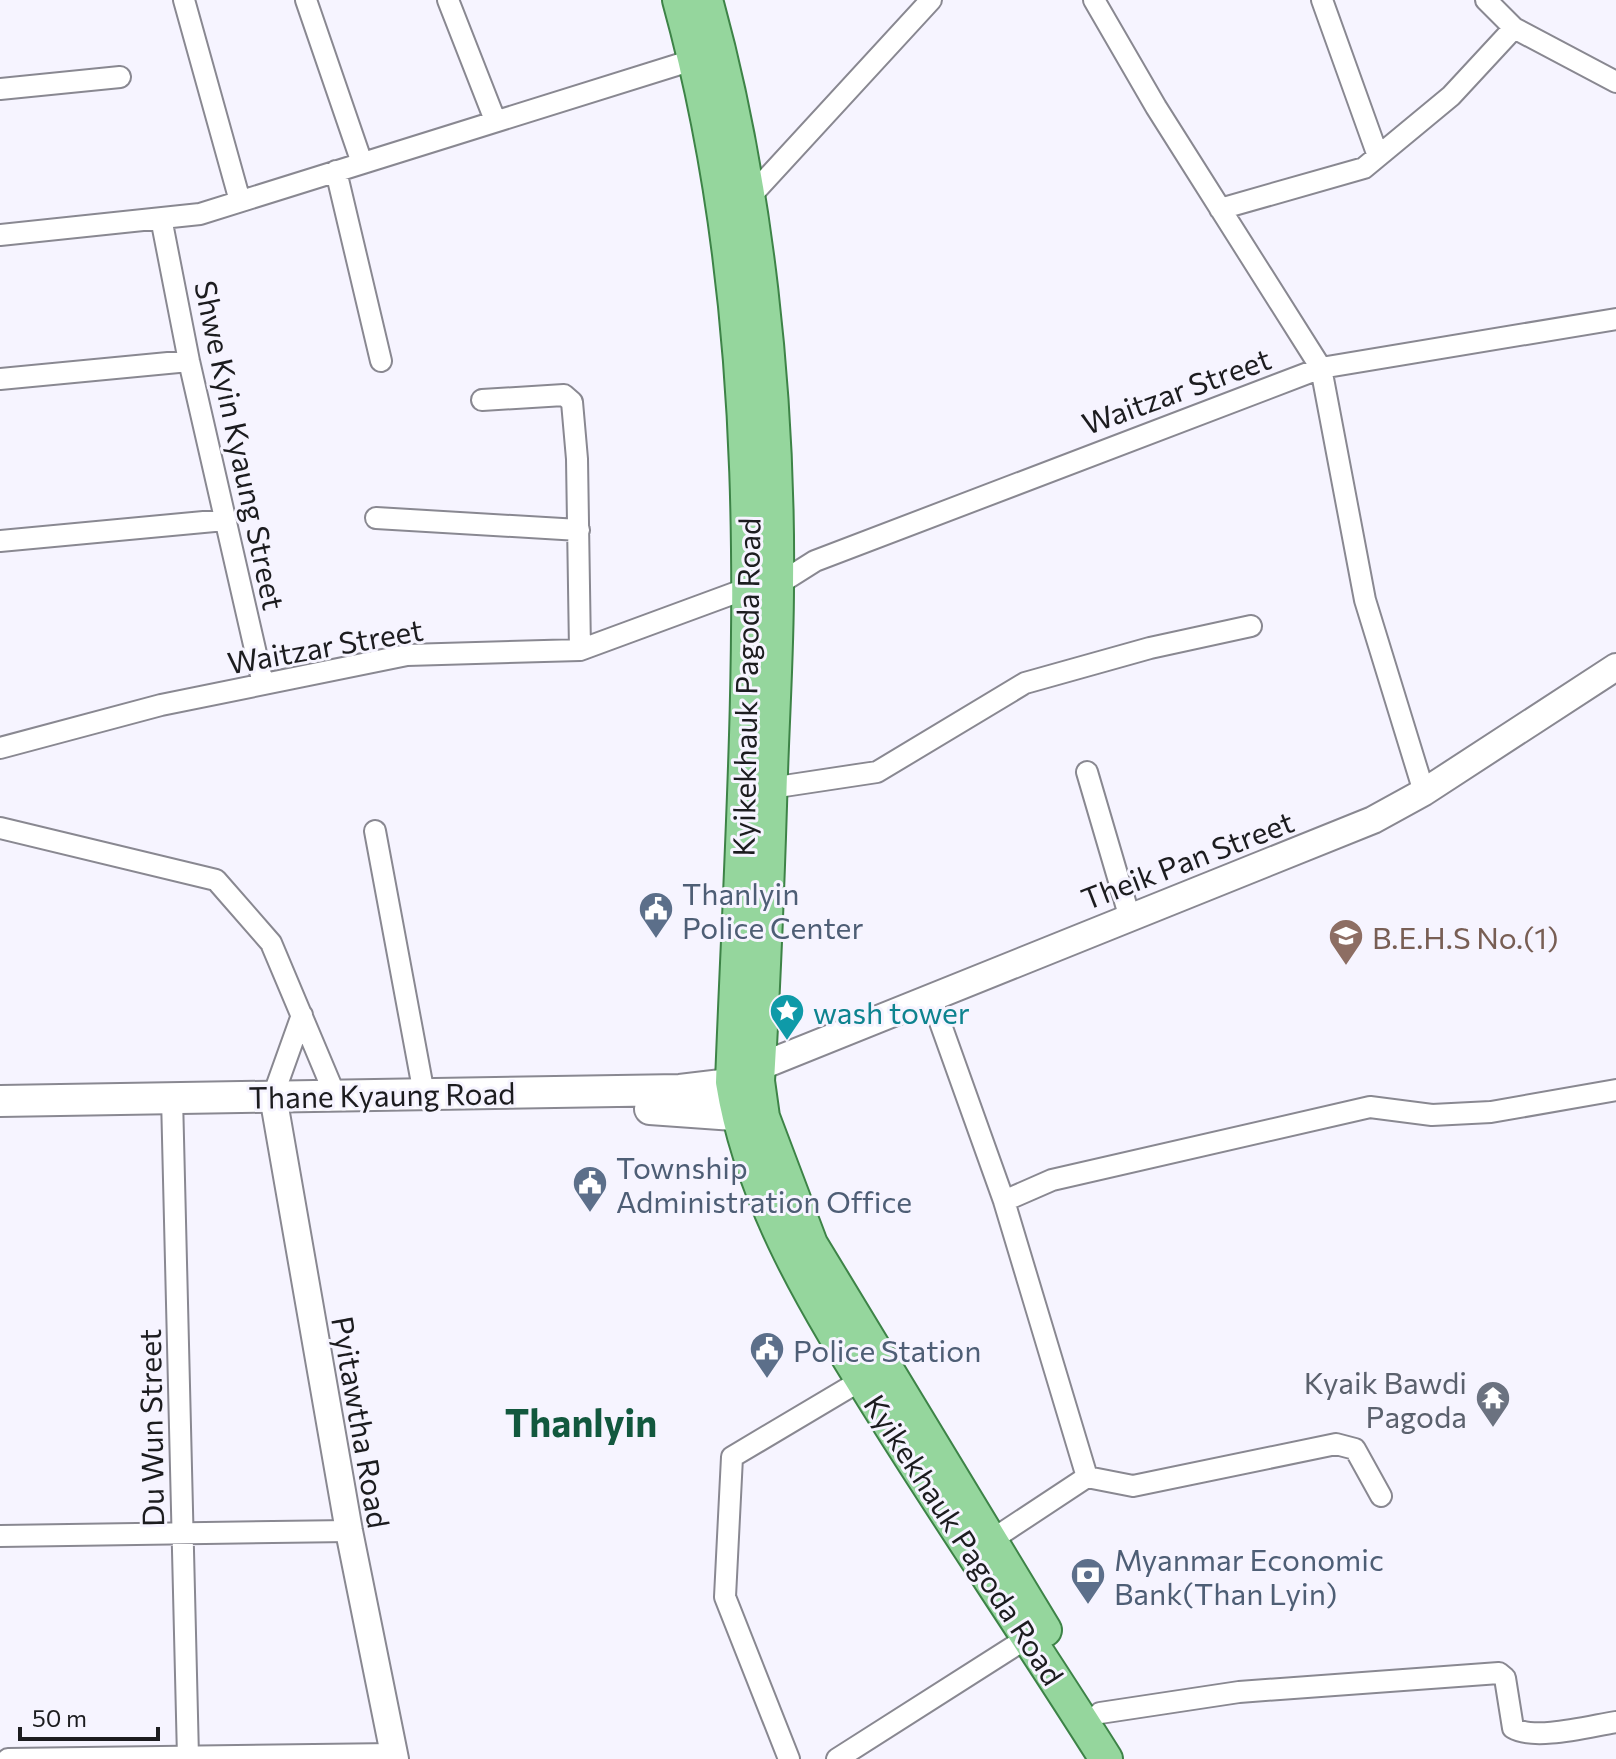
<svg xmlns="http://www.w3.org/2000/svg" width="1616" height="1759" font-family="Commissioner,sans-serif">
	<rect width="100%" height="100%" fill="#f6f4ff"/>
	<g fill="none" stroke-linecap="round" stroke-linejoin="round">
		<defs>
			<path id="minor" d="M184 0 240 201
				M306 0 362 163
				M448 0 495 120
				M1094 0 1156 107 1321 368 1365 600 1424 792
				M1322 0 1378 156
				M1486 0 1514 28 1616 82
				M0 89 120 77
				M336 171 381 361
				M748 199 931 0
				M1220 209 1364 168 1451 96 1514 28
				M161 218 189 361 263 684
				M0 235 200 214 696 59
				M0 379 189 361
				M482 400 564 395 572 402 577 459 580 650
				M376 518 579 530
				M0 541 225 520
				M777 585 815 561 1321 368 1616 319
				M0 748 161 705 407 655 580 650 751 587
				M1087 772 1129 915
				M771 788 877 772 1025 683 1150 648 1251 626
				M0 828 216 880 271 943 335 1095
				M375 831 424 1094
				M931 997 1004 1201 1087 1477
				M273 1096 302 1015
				M172 1097 188 1757
				M1004 1201 1052 1180 1370 1107 1432 1115 1491 1112 1616 1090
				M0 1536 349 1531
				M984 1545 1087 1477 1133 1486 1336 1444 1355 1449 1381 1496
				M1100 1713 1239 1692 1499 1673 1505 1678 1513 1728C1535 1741 1590 1726 1616 1722
				M8 1759 394 1754
				M789 1759 725 1597 732 1457 870 1375
				M837 1759 1027 1638"/>
			<path id="tertiary" d="M759 1067 1373 820 1424 792 1616 667
				M273 1096 349 1531 395 1759"/>
			<path id="secondary" d="M0 1101 680 1090 722 1085 754 1070
				M650 1109 762 1117"/>
			<path id="primary" d="M679 0C778 357 746 717 732 1082 752 1207 822 1316 888 1422 959 1535 1035 1646 1106 1759
				M706 0C757 183 779 396 777 586 777 649 773 711 771 773 768 876 764 979 758 1081L763 1117 811 1244 1045 1630"/>
		</defs>
		<use href="#minor" stroke="#898891" stroke-width="24"/>
		<use href="#tertiary" stroke="#898891" stroke-width="30"/>
		<use href="#secondary" stroke="#898891" stroke-width="34"/>
		<use href="#primary" stroke="#3d8347" stroke-width="36"/>
		<use href="#minor" stroke="#fff" stroke-width="20"/>
		<use href="#tertiary" stroke="#fff" stroke-width="26"/>
		<use href="#secondary" stroke="#fff" stroke-width="30"/>
		<use href="#primary" stroke="#95d69d" stroke-width="32"/>
	</g>
	<defs>
		<symbol id="civic-pin" viewBox="-11 -11 22 30"><path d="M0 17L-7.5 6A9.5 9.5 0 1 1 7.5 6Z" fill="#5c6f8a" stroke="#f6f4ff"/><path d="M-.6-6.5H3V-4.5H.6V-3L4-1V1h2V6H-6V1h2V-1L-.6-3ZM-1.2 2.5V6h2.4V2.5Z" fill="#fff"/></symbol>
		<symbol id="school-pin" viewBox="-11 -11 22 30"><path d="M0 17L-7.5 6A9.5 9.5 0 1 1 7.5 6Z" fill="#8d6e63" stroke="#f6f4ff"/><path d="M0-5L7-2L0 1L-7-2ZM-4 1L0 2.5L4 1V4Q0 6-4 4Z" fill="#fff"/></symbol>
		<symbol id="sight-pin" viewBox="-11 -11 22 30"><path d="M0 17L-7.5 6A9.5 9.5 0 1 1 7.5 6Z" fill="#0f9aa8" stroke="#f6f4ff"/><path d="M0-6L1.8-2.2L6-1.7L2.9 1.2L3.7 5.4L0 3.3L-3.7 5.4L-2.9 1.2L-6-1.7L-1.8-2.2Z" fill="#fff"/></symbol>
		<symbol id="temple-pin" viewBox="-11 -11 22 30"><path d="M0 17L-7.5 6A9.5 9.5 0 1 1 7.5 6Z" fill="#6b7280" stroke="#f6f4ff"/><path d="M0-6L5-2H3V0L6.5 2.5H4V6H1.5V3h-3V6H-4V2.5H-6.5L-3 0V-2H-5Z" fill="#fff"/></symbol>
		<symbol id="bank-pin" viewBox="-11 -11 22 30"><path d="M0 17L-7.5 6A9.5 9.5 0 1 1 7.5 6Z" fill="#5c6f8a" stroke="#f6f4ff"/><path d="M-6-4H6V4H-6ZM0-2.3a2.3 2.3 0 1 0 0 4.6a2.3 2.3 0 1 0 0-4.6Z" fill="#fff"/></symbol>
	</defs>
	<g fill-rule="evenodd">
		<use href="#civic-pin" x="636" y="889" width="40" height="54"/>
		<use href="#school-pin" x="1326" y="916" width="40" height="54"/>
		<use href="#sight-pin" x="767" y="991" width="40" height="54"/>
		<use href="#civic-pin" x="570" y="1163" width="40" height="54"/>
		<use href="#civic-pin" x="747" y="1329" width="40" height="54"/>
		<use href="#temple-pin" x="1473" y="1378" width="40" height="54"/>
		<use href="#bank-pin" x="1068" y="1555" width="40" height="54"/>
	</g>
	<g text-anchor="middle" dominant-baseline="central" stroke-width="6" stroke-linejoin="round" paint-order="stroke">
		<g font-size="30" fill="#1c1c1f" stroke="#f6f4ff">
			<text transform="translate(1176 390) rotate(-20)">Waitzar Street</text>
			<text transform="translate(241 445) rotate(78)">Shwe Kyin Kyaung Street</text>
			<text transform="translate(325 645) rotate(-10)">Waitzar Street</text>
			<text transform="translate(745 687) rotate(-89)">Kyikekhauk Pagoda Road</text>
			<text transform="translate(1187 859) rotate(-21)">Theik Pan Street</text>
			<text transform="translate(382 1094) rotate(-1)">Thane Kyaung Road</text>
			<text transform="translate(362 1422) rotate(80)">Pyitawtha Road</text>
			<text transform="translate(150 1428) rotate(-91)">Du Wun Street</text>
			<text transform="translate(965 1539) rotate(57)">Kyikekhauk Pagoda Road</text>
		</g>
		<g font-size="30" fill="#4e5e75" stroke="#f6f4ff" text-anchor="start">
			<text x="682" y="892">Thanlyin<tspan x="682" dy="34">Police Center</tspan></text>
			<text x="616" y="1166">Township<tspan x="616" dy="34">Administration Office</tspan></text>
			<text x="793" y="1349">Police Station</text>
			<text x="1114" y="1558">Myanmar Economic<tspan x="1114" dy="34">Bank(Than Lyin)</tspan></text>
		</g>
		<g font-size="30" fill="#785e54" stroke="#f6f4ff" text-anchor="start">
			<text x="1372" y="936">B.E.H.S No.(1)</text>
		</g>
		<g font-size="30" fill="#0d838f" stroke="#f6f4ff" text-anchor="start">
			<text x="813" y="1011">wash tower</text>
		</g>
		<g font-size="30" fill="#5b616d" stroke="#f6f4ff" text-anchor="end">
			<text x="1467" y="1381">Kyaik Bawdi<tspan x="1467" dy="34">Pagoda</tspan></text>
		</g>
		<g font-size="38" font-weight="bold" fill="#12583e" stroke="#f6f4ff">
			<text x="581" y="1421">Thanlyin</text>
		</g>
	</g>
	<path d="M20 1727v12h138v-12" fill="none" stroke="#1c1c1f" stroke-width="4"/>
	<text x="32" y="1727" font-size="24" fill="#1c1c1f" stroke="#f6f4ff" stroke-width="6" paint-order="stroke">50 m</text>
</svg>
